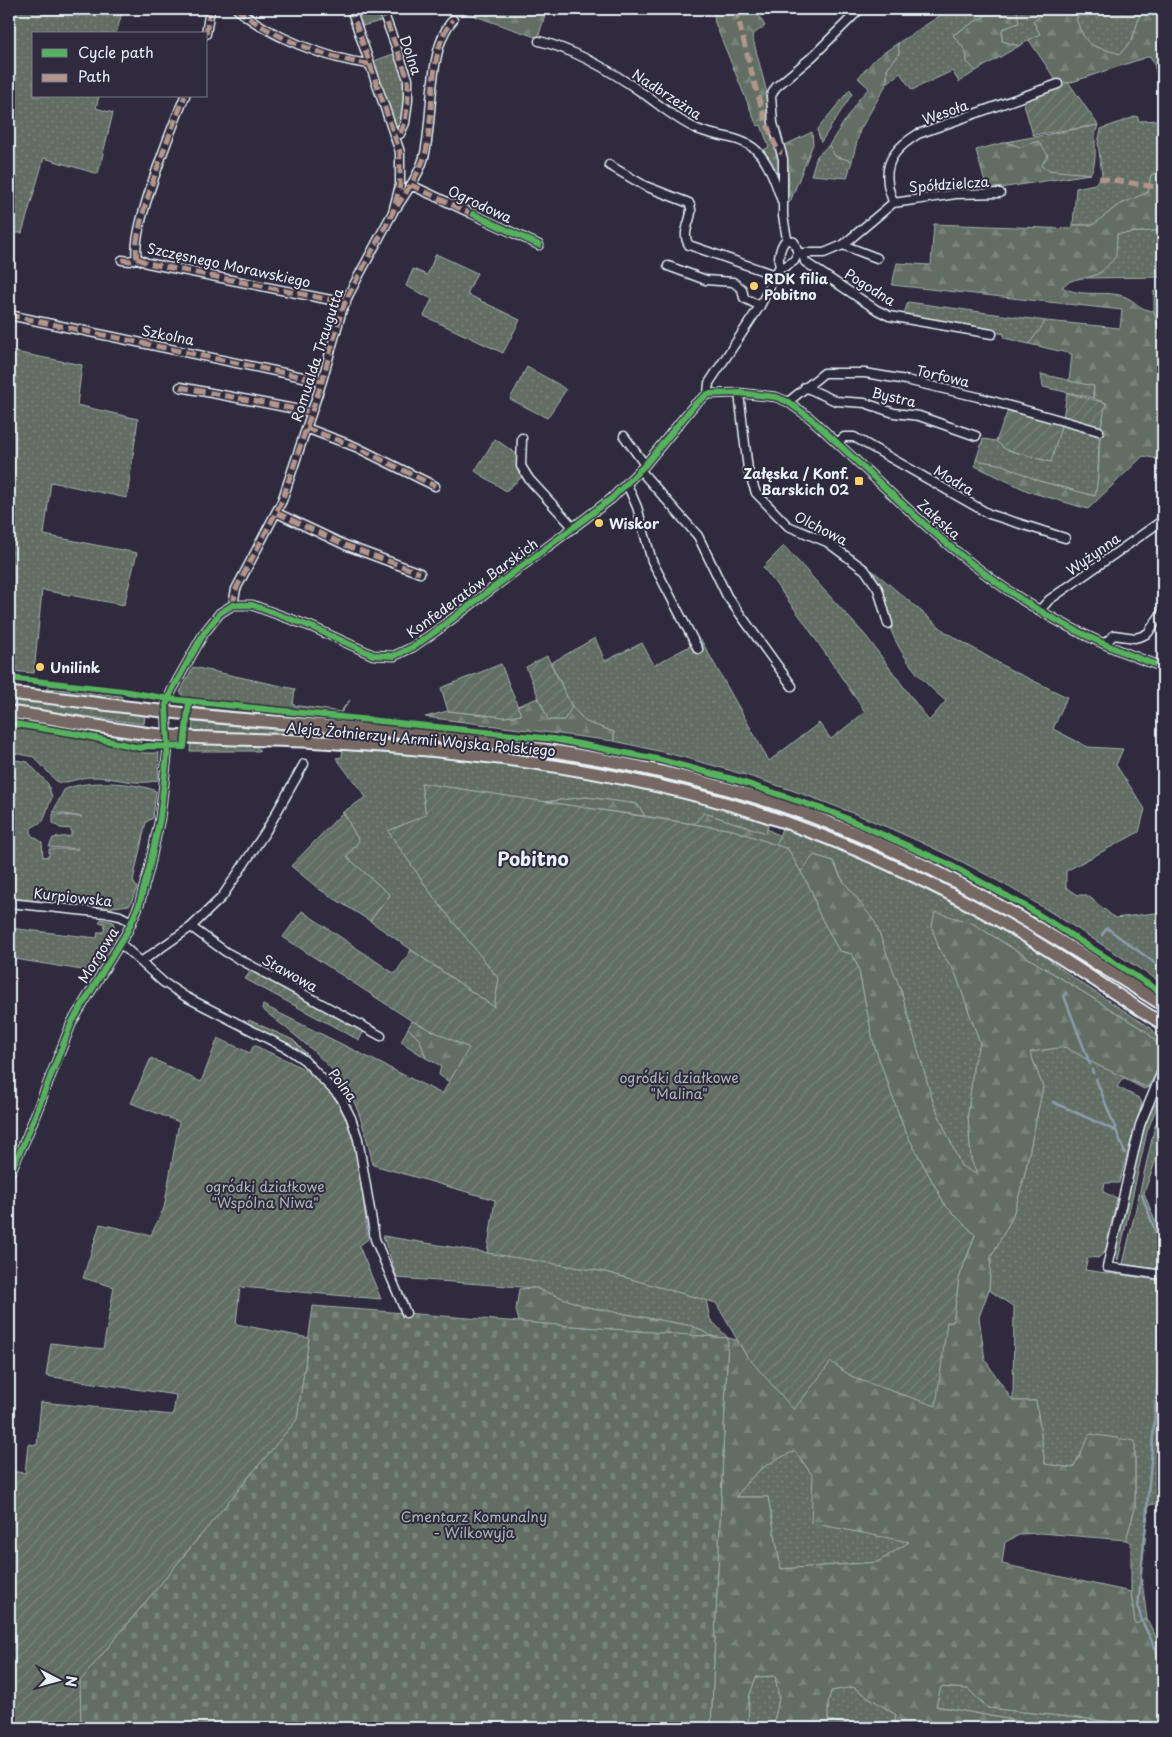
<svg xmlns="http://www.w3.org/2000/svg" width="1172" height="1737" font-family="'Playpen Sans',sans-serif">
	<defs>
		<pattern id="grass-dots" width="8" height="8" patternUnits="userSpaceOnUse" patternTransform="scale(1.25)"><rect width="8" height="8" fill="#626e63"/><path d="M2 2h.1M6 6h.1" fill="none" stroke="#78837a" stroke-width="1.8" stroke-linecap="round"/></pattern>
		<pattern id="forest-firs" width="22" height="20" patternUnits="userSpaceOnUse" patternTransform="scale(1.25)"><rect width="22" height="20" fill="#626e63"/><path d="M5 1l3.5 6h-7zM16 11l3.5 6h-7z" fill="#78837a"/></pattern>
		<pattern id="cemetery-stones" width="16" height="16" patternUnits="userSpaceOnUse" patternTransform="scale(1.25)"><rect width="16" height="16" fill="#626e63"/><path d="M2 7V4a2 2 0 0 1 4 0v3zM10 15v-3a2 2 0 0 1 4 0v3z" fill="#78837a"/></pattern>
		<pattern id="garden-furrows" width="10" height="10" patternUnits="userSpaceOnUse" patternTransform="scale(1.25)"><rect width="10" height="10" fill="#626e63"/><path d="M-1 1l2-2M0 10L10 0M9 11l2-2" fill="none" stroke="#78837a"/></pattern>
	</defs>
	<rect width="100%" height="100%" fill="#2f2a3d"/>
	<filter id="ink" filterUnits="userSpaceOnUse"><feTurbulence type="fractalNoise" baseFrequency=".02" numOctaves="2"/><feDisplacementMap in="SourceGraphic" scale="10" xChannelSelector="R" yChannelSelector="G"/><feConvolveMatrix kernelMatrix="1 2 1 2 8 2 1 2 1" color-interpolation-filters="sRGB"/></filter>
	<g filter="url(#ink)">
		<path fill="url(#grass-dots)" stroke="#a5b0ae" d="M9 9H123L116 34H34V96H99L96 108 113 113 98 174 44 158 22 233H9Z
			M353 9H381L384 20 359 27Z
			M950 9H996L953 35 966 51 967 62 976 71 959 82 952 71 912 90 900 73 887 83V68L899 54 898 43Z
			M1013 9H1051L1033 21 1040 34 1019 46 1002 41V29L1018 23 1017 12Z
			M1080 9H1142L1132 40 1120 54C1091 45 1087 49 1076 19L1082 11Z
			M396 53 407 80 402 127 396 133 371 62Z
			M1137 116 1139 121 1163 120V171L1151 175 1148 192 1117 206 1093 225H1073L1076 188 1095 184 1102 175 1098 143 1101 129Z
			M1098 125C1091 141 1100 160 1090 174 1077 172 1058 174 1046 169 1031 163 1026 149 1006 142Z
			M829 145 835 156 852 161 847 178 811 175 817 156Z
			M1163 230V277L1086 278 1100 273 1117 234Z
			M436 254 477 273 467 294 520 320 503 353 424 316 432 299 406 286 413 269 427 275Z
			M1154 291H1163V337L1160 336 1154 311Z
			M908 302 1046 321 1029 344 1004 338V334L904 314Z
			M9 351 82 365 77 405 138 419 127 498 51 482 44 535 137 553 124 605 42 590 34 673 9 671V476L14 414 9 413Z
			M527 367 558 384 566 390 547 418 510 399Z
			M1041 374 1094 386 1093 398 1043 387Z
			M1062 423 1100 434C1097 455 1100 475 1095 496L1039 481 1002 465 976 460 983 439 996 441 1005 449 1050 462Z
			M495 439 518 455 522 477 506 491 475 471Z
			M784 546 866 636 929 721 946 701C921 681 900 656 889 625 883 606 879 588 872 570L947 633 1009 669 1067 697 1053 729 1088 747 1123 749 1116 765 1145 809 1139 832 1066 871V887L1078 895H1087L1115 918 1163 912V980L1159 981C1098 943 1038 901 974 868 861 810 738 767 614 741V732L586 722 572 707 551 663 595 638 605 661 642 643 654 665 701 640 769 761 819 723 831 739 865 712 802 619 763 567Z
			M193 667 295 689 293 705 340 712 350 700 341 713 184 697 180 692Z
			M47 688 121 696 123 700 46 691Z
			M9 698 145 714 144 724 9 706Z
			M195 703 336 717 335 721 194 708Z
			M9 718 141 739 140 747 75 733 9 722Z
			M346 718C423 726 500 732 576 745 699 765 817 804 930 857 1010 895 1084 945 1159 992L1163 991V998C1142 991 1105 962 1085 949 1034 917 982 887 928 861 829 813 724 777 616 755 527 738 436 731 345 722Z
			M193 722 277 730 335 732 334 737 192 732Z
			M9 726 75 737 144 753H159L158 780C137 787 113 776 91 777 79 777 68 784 57 782L34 757 9 752Z
			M344 733C433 742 522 747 609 765 710 785 808 818 903 860 988 898 1066 950 1144 1000L1073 955 977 902 702 792 344 738Z
			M191 742 255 745 260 751H190Z
			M343 749C415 756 487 761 558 772 630 783 700 801 769 823L766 833 704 813 694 824 645 816 637 804 586 797 545 802 421 783 426 815 388 831 435 899 499 979 494 1007 370 921 390 895 347 857 359 841 343 812 366 797 336 758 342 757Z
			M9 759 28 762 48 784 52 797 43 821 31 828V835L42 842 43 857 49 856V849H78L49 847 53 838 71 836V829L60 828 53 823V814L82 817 53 812 64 790C84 779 136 782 156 791L153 818 146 822 133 881 137 888 130 905 112 907V909L9 898Z
			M782 828 864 860 977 915 1025 942 1078 981 1151 1028C1171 1047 1160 1066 1150 1087L1144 1089 1123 1078 1117 1087 1139 1098 1142 1103 1119 1183H1105L1103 1192 1117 1198 1105 1252 1098 1258 1088 1257 1085 1270 1163 1281 1161 1373H1163V1503L1149 1505 1141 1573 1147 1619 1135 1625 1131 1592V1543L1126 1540 1135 1508V1442L1073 1468 1045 1464 1036 1401H1013L1014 1307 989 1290 991 1257 1012 1218 1023 1182 1043 1087 1030 1052 1065 1047 1142 1086 1149 1084C1156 1070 1161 1061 1159 1045L1147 1032 972 923 935 913 939 949 955 972 980 1043 974 1061 968 1114 971 1160 978 1176 961 1166 933 1102 901 991 833 861 814 855 801 872 788 849 776 845Z
			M101 919 113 922 117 934 94 972 9 958V928L97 938 98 932H104L105 923H99Z
			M249 1020 293 1040 308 1055 246 1025Z
			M408 1028 420 1040 426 1058 401 1042Z
			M1159 1101 1147 1132 1118 1260 1115 1251C1121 1227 1142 1109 1159 1101Z
			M1163 1107V1140L1144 1193 1163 1241V1270L1123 1264 1155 1126Z
			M383 1236 606 1272 706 1300 710 1319 728 1338 714 1337 692 1326 587 1307 535 1288 397 1278Z
			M795 1451 813 1476 910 1542 878 1562 781 1569 768 1497H736C754 1471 767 1463 795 1451Z
			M775 1676 779 1698 774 1722 776 1728H748L749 1697 756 1677Z
			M853 1687 896 1715 893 1728 846 1724 828 1720V1703L831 1691Z
			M941 1687 968 1689 988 1708 1160 1727 1163 1725V1728H1033L1022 1722 936 1706Z"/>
		<path fill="url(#forest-firs)" stroke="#a5b0ae" fill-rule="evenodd" d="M452 9H547L538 38 469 14 458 16 449 22 452 16Z
			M713 9H755L765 26 752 35 767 93V118L780 153 782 197 760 152 769 147 761 125 757 126 715 23Z
			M996 9H1013L1017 11 1019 23 1002 29V41L1019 46 976 71 967 62 966 51 953 35Z
			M1051 9H1080L1082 11 1076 19C1087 49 1091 45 1120 54L1132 40 1142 9H1163V92C1155 82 1158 68 1150 56L1069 83 1057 82 1029 40 1040 34 1033 21Z
			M898 43 899 54 887 68V83L860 130 852 161 835 156 829 145 859 99 869 88 858 78 876 58Z
			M850 89 852 94 821 142 817 130Z
			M812 132 813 144 790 202 786 204 789 182 783 146Z
			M1038 141 1048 155 1041 166 1048 170 1090 174 987 190 976 150 1006 142 1020 147Z
			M1163 171V230L1117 234 1116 256C1111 261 1105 270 1099 273 1086 281 1074 275 1062 287 1082 298 1103 290 1123 296 1136 300 1138 310 1154 311L1160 336 1163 337V460L1143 456 1088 509 1030 492 975 466 976 460 1003 465 1039 481 1095 496C1102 465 1096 433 1106 403L1093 398 1094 386 1069 381 1072 354 1029 344 1046 321 1120 328 1122 310 892 285 897 263 931 265 934 224 1072 229 1073 225H1093L1117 206 1148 192 1151 175Z
			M538 698 549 720H564L572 707 586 722 614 732V741L425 717 448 711 504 717 521 715 517 706Z
			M586 797 637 804 645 816 545 802Z
			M704 813 766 833 767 829 780 836 776 845 733 830 694 824Z
			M814 855 833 861 841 878 875 922 901 991 933 1102 961 1166 978 1175 971 1160 968 1114 974 1061 980 1043 955 972 939 949 932 927 935 912 972 923 1147 1032 1160 1047C1162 1059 1156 1080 1146 1087L1097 1065 1065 1047 1030 1052 1043 1087 1023 1182 1012 1218 991 1257 989 1290 979 1317 985 1360 1013 1401H1036L1045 1464 1073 1468 1090 1434 1135 1441V1508L1126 1540 1040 1533 1021 1534 1005 1542 1002 1564 1131 1592 1135 1624 1147 1619 1163 1651V1725L1160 1727 988 1708 968 1689 941 1687 936 1706 1023 1722 1033 1728H893L896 1715 853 1687 831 1691 828 1703V1720L846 1724 887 1728H776L774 1722 779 1698 775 1676 756 1677 749 1697 748 1728H711L728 1338 737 1340 746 1355 831 1362 854 1378 947 1322H953L959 1278 975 1235 945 1205 904 1129 874 1045 858 967 852 954 839 951 818 912 812 892 801 872ZM795 1451 813 1476 811 1523 909 1542 878 1562 781 1569 768 1497H736C754 1471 767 1463 795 1451Z
			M412 1021 470 1048 449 1082 439 1075 441 1066 426 1058 420 1040 408 1028Z
			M535 1288 587 1307 692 1326 714 1337 519 1322 516 1310 519 1289Z"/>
		<path fill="url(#cemetery-stones)" stroke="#a5b0ae" d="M313 1306 728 1338 711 1728H81L80 1681 297 1419Z"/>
		<path fill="url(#garden-furrows)" stroke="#a5b0ae" d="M1063 82 1069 83 1098 125 1033 135 1023 101 1060 88Z
			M1067 393 1106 403 1101 427 1063 418Z
			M1009 408 1062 423 1051 462 1005 449 996 441Z
			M547 656 572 707 564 720H548L526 667Z
			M501 664 521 715 504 717 448 711 441 688Z
			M421 783 733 830 788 849 812 892 818 912 839 951 852 954 858 967 874 1045 904 1129 945 1205 975 1235 959 1278 953 1322H947L936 1406 854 1378 831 1362 794 1410 746 1355 716 1303 606 1272 487 1253 495 1200 373 1165C368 1143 362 1118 352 1098 333 1062 293 1034 262 1009L263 1005 442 1094 469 1048 412 1021 283 937 302 911 395 974 411 950 494 1007 499 979 435 899 388 831 426 815Z
			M343 812 359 841 347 857 390 895 370 921 319 889 291 866Z
			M252 969 365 1029 359 1040 245 979Z
			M218 1038 250 1053 254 1045C271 1054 292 1061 308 1072 361 1106 360 1184 368 1239L359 1246 381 1299 240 1287 236 1324 309 1338 297 1419 80 1681 81 1728H9V1471L25 1473 28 1444 37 1445 41 1402 173 1415 176 1395 46 1376 51 1343 103 1349 114 1287 83 1278 100 1224 151 1235 164 1208 179 1122 131 1103 151 1058 201 1082Z"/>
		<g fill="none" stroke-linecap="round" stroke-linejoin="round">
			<path stroke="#8d9bad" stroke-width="2.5" d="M1102 935 1107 928 1163 969
				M1066 993 1064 996 1090 1064
				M1092 1070 1093 1073
				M1096 1079 1125 1153
				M1053 1102 1116 1131
				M1142 1195 1163 1252
				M1146 1520 1163 1316
				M1141 1573 1146 1524
				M1141 1578 1138 1607 1142 1621 1163 1664"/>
			<defs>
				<path id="minor" d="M237 9C269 36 327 59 369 64
					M382 9 408 79V100L405 123 400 134 395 136
					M206 34 210 9
					M539 41C577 50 613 72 644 94 661 106 677 120 695 128 715 138 739 135 756 150 771 165 776 185 783 204
					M609 165 645 186 689 203C697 215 679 231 689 245L775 275
					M411 185 539 245
					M893 203C892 196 888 190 888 183 884 159 900 145 918 134L1058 84
					M397 207C408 190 421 172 425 153 433 117 428 46 453 20
					M787 239 783 216V159L773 123 771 96 776 87 812 57 860 9
					M787 239 794 242 798 253 794 261 784 267 780 266C777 258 781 244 787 239Z
					M843 245 877 258
					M798 253H824L843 245 893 203 956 194 1000 193
					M803 254 805 262 877 310 889 316 992 334
					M137 258 147 263 346 303
					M137 258C130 232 173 125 185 96
					M122 260 130 261 137 258
					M668 266 706 280 733 282 742 289 744 298 760 306
					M9 315 322 381
					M180 387 311 412
					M805 387 836 401 865 403 894 413 919 416 976 436
					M739 393 748 470 756 493 788 526 827 542 865 570 878 589 888 624
					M708 394 709 383 760 306 780 266
					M788 402 824 373H865L906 380 978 397 1099 431
					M306 428 356 447 435 486
					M624 436 645 465
					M522 438 521 466 529 479 574 528
					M837 443 844 437H854L989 514 1065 538
					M640 470 698 536 727 596 792 686
					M627 484 637 507 652 561 698 649
					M277 513 345 545 420 573
					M233 605 236 589 282 501 322 381 342 310 349 294 393 212 400 185V152L351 9
					M1040 610 1049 600 1163 520
					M1104 644 1114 635 1135 638 1142 636 1148 633 1163 611
					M9 903 106 913 120 916 132 922
					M191 927 226 952 381 1036
					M120 943 163 982 186 997 288 1049 304 1060 341 1098 351 1118 358 1139 375 1239 406 1313
					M142 961 191 927 222 897 266 831 304 764
					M1163 1069 1140 1125 1107 1267 1163 1275
					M9 1175 27 1136 72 1022 127 932 139 905 149 869 160 818 168 747 166 705 172 690 204 633 220 613 233 605H252L312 627 373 655 394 656 413 647 436 631 611 499 645 465 695 404 708 394 739 393 776 397 788 402 809 417C865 467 917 522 976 567 1032 611 1096 644 1163 667"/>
				<path id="primary" d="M9 693C94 702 178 715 264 721 445 735 619 749 792 809 926 856 1044 930 1163 1005
					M9 712C63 719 118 732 172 736 227 740 282 739 337 743 471 751 606 768 735 806 832 835 926 878 1014 929 1065 959 1113 993 1163 1024"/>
			</defs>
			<use href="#minor" stroke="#e8f1f8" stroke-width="11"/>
			<use href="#primary" stroke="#e8f1f8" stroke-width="15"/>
			<use href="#minor" stroke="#2f2a3d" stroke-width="8"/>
			<use href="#primary" stroke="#766964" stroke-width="11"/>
			<path stroke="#b2968c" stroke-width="5" stroke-dasharray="10 5" stroke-linecap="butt" d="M237 9C269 36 327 59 369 64
				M382 9 408 79V100L405 123 400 134 395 136
				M736 9C741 30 768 148 782 153
				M206 34 210 9
				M1099 178 1163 188
				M411 185 476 216
				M397 206C408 190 419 173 425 155 435 118 427 48 453 20
				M137 258 147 263 346 303
				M137 258C130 232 173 125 185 96
				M122 260 130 261 137 258
				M9 315 322 381
				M180 387 311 412
				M306 428 356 447 435 486
				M277 513 345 545 420 573
				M233 605 236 589 282 501 322 381 342 310 349 294 393 212 400 185V152L351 9"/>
			<defs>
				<path id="cycleway" d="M473 214 539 245
					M9 678 123 691 169 699 553 739 657 759 736 780 834 813 946 863 1025 906 1159 991 1163 990
					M9 723 77 734 140 748 148 746 184 747 189 701
					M9 1175 27 1136 72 1022 127 932 139 905 149 869 160 818 168 747 166 705 172 690 204 633 220 613 233 605H252L312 627 373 655 394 656 413 647 436 631 611 499 645 465 695 404 708 394 739 393 776 397 788 402 809 417C865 467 917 522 976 567 1032 611 1096 644 1163 667"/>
			</defs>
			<use href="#cycleway" stroke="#2f2a3d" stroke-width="9"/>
			<use href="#cycleway" stroke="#56b35d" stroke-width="6"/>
		</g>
	</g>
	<g fill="#ffd166" stroke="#2f2a3d" stroke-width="2">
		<circle cx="754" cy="286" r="5"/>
		<rect x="854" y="476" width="10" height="10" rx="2.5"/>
		<circle cx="599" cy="523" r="5"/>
		<circle cx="40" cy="667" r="5"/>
	</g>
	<g text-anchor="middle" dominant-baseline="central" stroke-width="4" stroke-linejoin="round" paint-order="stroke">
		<g font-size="14" fill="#e8f1f8" stroke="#2f2a3d">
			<text transform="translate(411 55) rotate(71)">Dolna</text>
			<text transform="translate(667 94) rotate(33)">Nadbrzeżna</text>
			<text transform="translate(945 112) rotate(-19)">Wesoła</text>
			<text transform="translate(949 184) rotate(-4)">Spółdzielcza</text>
			<text transform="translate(480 204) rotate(25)">Ogrodowa</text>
			<text transform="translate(229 265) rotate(12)">Szczęsnego Morawskiego</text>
			<text transform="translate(870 287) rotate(32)">Pogodna</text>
			<text transform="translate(168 335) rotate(11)">Szkolna</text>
			<text transform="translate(317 355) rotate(-72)">Romualda Traugutta</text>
			<text transform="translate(943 376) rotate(13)">Torfowa</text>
			<text transform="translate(894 397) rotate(13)">Bystra</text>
			<text transform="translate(954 480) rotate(31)">Modra</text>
			<text transform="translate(939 519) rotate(42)">Załęska</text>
			<text transform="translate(821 528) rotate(27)">Olchowa</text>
			<text transform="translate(1093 554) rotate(-35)">Wyżynna</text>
			<text transform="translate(472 588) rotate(-36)">Konfederatów Barskich</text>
			<text transform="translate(421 739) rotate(5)">Aleja Żołnierzy I Armii Wojska Polskiego</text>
			<text transform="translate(73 897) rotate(6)">Kurpiowska</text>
			<text transform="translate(98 955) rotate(-58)">Morgowa</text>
			<text transform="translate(290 973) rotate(29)">Stawowa</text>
			<text transform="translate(343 1085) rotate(53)">Polna</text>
		</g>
		<g font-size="14" font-weight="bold" fill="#e8f1f8" stroke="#2f2a3d" text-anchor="start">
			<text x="764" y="278">RDK filia<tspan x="764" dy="16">Pobitno</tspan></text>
			<text x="849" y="473" text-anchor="end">Załęska / Konf.<tspan x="849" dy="16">Barskich 02</tspan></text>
			<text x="609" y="523">Wiskor</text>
			<text x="50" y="667">Unilink</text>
		</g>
		<g font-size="14" fill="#acb6b5" stroke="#2f2a3d">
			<text x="679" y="1077">ogródki działkowe<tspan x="679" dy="16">"Malina"</tspan></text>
			<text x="265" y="1186">ogródki działkowe<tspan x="265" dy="16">"Wspólna Niwa"</tspan></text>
			<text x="474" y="1516">Cmentarz Komunalny<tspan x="474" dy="16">- Wilkowyja</tspan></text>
		</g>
		<g font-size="19" font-weight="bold" fill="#e8f1f8" stroke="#2f2a3d">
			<text x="533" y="858">Pobitno</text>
		</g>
	</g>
	<rect width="1172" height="1737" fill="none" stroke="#2f2a3d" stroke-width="30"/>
	<rect x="15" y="15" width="1142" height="1707" fill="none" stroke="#e8f1f8" stroke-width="2" filter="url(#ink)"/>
	<rect x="32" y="32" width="175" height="65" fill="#2f2a3d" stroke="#797a88"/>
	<rect x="42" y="49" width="25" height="8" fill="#56b35d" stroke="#797a88"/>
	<text x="78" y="58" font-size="15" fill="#e8f1f8">Cycle path</text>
	<rect x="42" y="74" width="25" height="8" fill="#b2968c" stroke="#797a88"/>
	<text x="78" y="82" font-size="15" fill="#e8f1f8">Path</text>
	<g transform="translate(58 1680) rotate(96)" stroke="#2f2a3d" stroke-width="4" paint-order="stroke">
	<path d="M0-4L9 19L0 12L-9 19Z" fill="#e8f1f8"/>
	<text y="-8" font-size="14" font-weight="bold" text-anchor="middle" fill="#e8f1f8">N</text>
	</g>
</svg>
